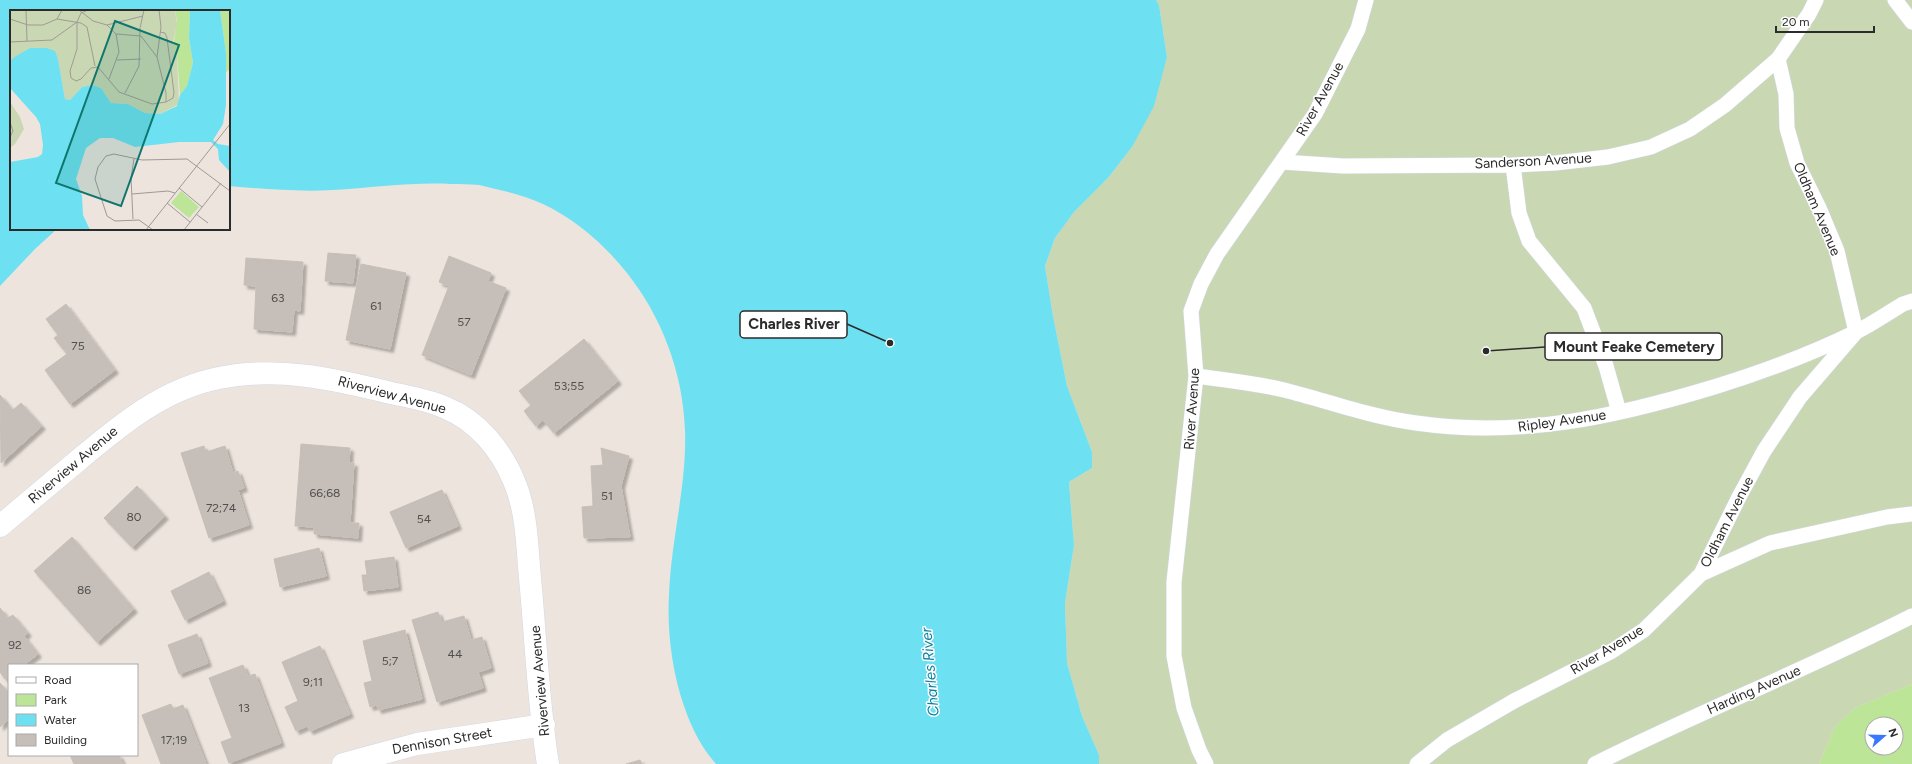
<svg xmlns="http://www.w3.org/2000/svg" width="1912" height="764" font-family="Figtree,sans-serif">
	<defs>
		<filter id="shadow"><feDropShadow dx="3.5" dy="3.5" stdDeviation="1" flood-color="#0004"/></filter>
	</defs>
	<rect width="100%" height="100%" fill="#ede4dd"/>
	<path fill="#bde598" fill-rule="evenodd" d="M1912 684V764H1819L1835 727 1855 708ZM1872 724H1896V748H1872Z"/>
	<path fill="#cad7b3" d="M1156 0H1912V684L1855 708 1835 727 1819 764H1099V755L1082 716 1067 663 1065 603 1074 545 1069 482 1092 468V452L1067 386 1053 316 1045 266 1055 238 1074 212 1108 178 1132 147 1167 57 1159 5Z"/>
	<path fill="#6de1f1" d="M0 0H1156L1159 5 1167 57 1154 106 1132 147 1108 178 1074 212 1055 238 1045 266 1053 316 1067 386 1092 452V468L1069 482 1074 545 1065 603 1067 663 1082 716 1099 755V764H716C701 747 691 727 684 706 672 671 667 632 669 595 671 539 687 486 685 430 683 373 662 317 627 273 605 245 575 219 543 204 523 195 500 190 479 185 470 184 460 184 451 184 412 182 372 188 333 190 298 192 264 189 229 186V11H11V229H57L35 249 0 286Z"/>
	<path fill="#c5beb9" stroke="#c8bfb6" filter="url(#shadow)" d="M328 253 356 255 353 283 325 281Z
		M449 256 491 273 488 281 506 288 471 375 422 355 449 286 439 282Z
		M246 258 303 262 300 311 294 310 292 332 254 329 256 286 244 285Z
		M361 264 406 273 390 349 346 340Z
		M66 304 115 370 70 404 45 370 67 354 54 338 58 335 46 319Z
		M584 339 618 381 554 433 543 420 536 426 524 411 531 405 519 391Z
		M0 395 13 410 21 403 42 426 1 463Z
		M301 444 350 448 349 463H354L350 523H359L358 538 314 534V527L295 526Z
		M204 446 206 452 225 446 233 473 238 471 244 488 238 490 249 525 209 538 181 453Z
		M601 448 629 456 621 486 630 537 584 538 582 507 593 506 591 466 603 465Z
		M137 486 165 516 132 547 104 518Z
		M442 490 458 526 406 548 390 512Z
		M72 537 134 609 97 642 34 571Z
		M319 548 326 576 280 587 274 559Z
		M394 557 398 587 364 591 362 575H367L365 561Z
		M209 572 223 601 185 620 171 591Z
		M0 608 8 618 13 615 28 633 24 636 38 654 24 665H9V677L5 679 0 672Z
		M438 612 442 622 464 616 471 640 482 637 491 668 478 672 483 688 437 702 412 620Z
		M405 630 422 699 378 710 377 705 370 707 364 683 372 681 363 641Z
		M197 634 208 663 179 674 168 645Z
		M320 646 350 714 310 731 307 726 296 731 285 707 298 701 282 662Z
		M243 665 248 676 255 674 281 743 229 763 221 742 232 738 209 678Z
		M0 683 9 693V719L0 727Z
		M171 704 173 709 183 705 206 764H161L142 715Z
		M70 755H119L123 764H74Z
		M640 760 642 764H626Z"/>
	<g fill="none" stroke-linecap="round" stroke-linejoin="round">
		<defs>
			<path id="lane" d="M1895 0 1912 22
				M1282 162 1343 166 1513 165 1555 163 1608 157 1651 147 1690 129 1725 105 1778 59
				M1513 165 1519 213 1529 241 1584 308 1606 366 1619 412
				M1196 376C1225 380 1255 383 1284 390 1328 401 1371 417 1416 423 1521 438 1615 417 1714 387 1763 372 1811 354 1856 332 1872 324 1888 313 1903 304L1912 301
				M1701 574 1739 497 1764 451 1800 397 1856 332 1837 251 1819 208 1797 163 1787 128 1786 94 1778 59 1809 14 1816 0
				M1206 764 1199 750 1184 708 1174 656V582L1196 376 1191 311 1201 284 1217 254 1315 114 1358 29 1366 0
				M1417 764 1447 740 1514 701 1612 651 1644 630 1701 574 1770 543 1887 517 1912 514
				M1595 764C1699 712 1808 669 1912 616"/>
			<path id="street" d="M0 526C25 505 50 484 75 463 118 427 162 389 219 378 277 366 334 379 391 393 409 397 429 400 446 408 478 421 501 450 514 481 527 511 527 546 530 578 536 640 538 703 548 764
				M343 764 417 744 544 725"/>
		</defs>
		<use href="#lane" stroke="#d2d8e4" stroke-width="16"/>
		<use href="#street" stroke="#d2d8e4" stroke-width="23"/>
		<use href="#lane" stroke="#fff" stroke-width="15"/>
		<use href="#street" stroke="#fff" stroke-width="22"/>
	</g>
	<g text-anchor="middle" dominant-baseline="central" stroke-width="3" stroke-linejoin="round" paint-order="stroke">
		<g font-size="12" fill="#52504e">
			<text x="278" y="298">63</text>
			<text x="376" y="306">61</text>
			<text x="464" y="322">57</text>
			<text x="78" y="346">75</text>
			<text x="569" y="386">53;55</text>
			<text x="325" y="493">66;68</text>
			<text x="607" y="496">51</text>
			<text x="221" y="508">72;74</text>
			<text x="134" y="517">80</text>
			<text x="424" y="519">54</text>
			<text x="84" y="590">86</text>
			<text x="15" y="645">92</text>
			<text x="455" y="654">44</text>
			<text x="390" y="661">5;7</text>
			<text x="313" y="682">9;11</text>
			<text x="244" y="708">13</text>
			<text x="174" y="740">17;19</text>
		</g>
		<g font-size="14" fill="#2b2b2b" stroke="#fff">
			<text transform="translate(1320 99) rotate(-61)">River Avenue</text>
			<text transform="translate(1533 161) rotate(-3)">Sanderson Avenue</text>
			<text transform="translate(1817 209) rotate(67)">Oldham Avenue</text>
			<text transform="translate(392 395) rotate(15)">Riverview Avenue</text>
			<text transform="translate(1192 409) rotate(-86)">River Avenue</text>
			<text transform="translate(1562 421) rotate(-8)">Ripley Avenue</text>
			<text transform="translate(73 465) rotate(-40)">Riverview Avenue</text>
			<text transform="translate(1727 522) rotate(-63)">Oldham Avenue</text>
			<text transform="translate(1607 650) rotate(-31)">River Avenue</text>
			<text transform="translate(540 681) rotate(-95)">Riverview Avenue</text>
			<text transform="translate(1754 690) rotate(-24)">Harding Avenue</text>
			<text transform="translate(442 741) rotate(-10)">Dennison Street</text>
		</g>
		<g font-size="15" font-style="italic" fill="#0b819f" stroke="#fff">
			<text transform="translate(930 672) rotate(-95)">Charles River</text>
		</g>
	</g>
	<g transform="translate(10 10)">
		<rect width="220" height="220" fill="#ede4dd"/>
		<path d="M165 0H180L179 28 183 53 177 76 170 85 167 45 163 38 167 11ZM210 0H220V59L214 64 216 43ZM171 181 189 197 179 208 161 193Z" fill="#bde598"/>
		<path d="M0 0H165L167 14 163 32 167 45 169 94 150 104 135 103 118 94 101 93 91 78 82 75 72 77 60 90 55 89 48 49 38 38H20L0 52ZM0 92 10 107 14 119 5 134 0 138Z" fill="#cad7b3"/>
		<path d="M180 0H210L216 43V95L213 114 203 130 208 134 220 136V162L209 150 208 139 201 132H169L125 137 103 128H90L76 138 66 169 72 186 73 205 80 220H0V152L28 147 32 144 33 135 30 114 26 107 0 78V52L3 48 20 38H37L45 41 48 49 55 89 60 90 72 77 82 75 91 78 101 93 118 94 135 103 150 104 167 96 170 85 177 76 183 53 179 28Z" fill="#6de1f1"/>
		<path fill="none" stroke="#9f9a96" stroke-width="1" d="M16 0 17 31M69 0 83 11 97 15 106 24 131 26 147 47M149 0 151 17 147 47 156 83V92M0 9 18 15H33L47 9 52 0M47 9 71 13 77 17 85 56M67 12V39L60 61 61 68 66 71 71 69 81 58 88 57 109 82 142 94 156 92 163 88 164 83 157 28 155 23 150 22M97 15 133 6M0 32 42 30 67 12 71 3 78 0M107 50 131 49M99 69 109 42 106 24M115 83 129 56 130 18 134 0M0 112 3 121 0 127M169 178 192 197M122 184 158 181 165 183M157 193 180 212M186 204 198 213M123 209 121 168 124 149M136 220 220 114M143 220 129 210 105 211 97 206 85 169 88 157 96 146 104 144 132 150 177 149 220 181M174 220 211 173"/>
		<path fill="#0f766e" fill-opacity="0.15" stroke="#0f766e" stroke-width="2" d="M105 11 169 35 111 196 46 173Z"/>
		<rect width="220" height="220" fill="none" stroke="#2b2b2b" stroke-width="2"/>
	</g>
	<path fill="none" stroke="#2b2b2b" stroke-width="1.5" d="M890 343L847 324M1486 351L1545 347"/>
	<g fill="#2b2b2b" stroke="#fff" stroke-width="1.5">
		<circle cx="890" cy="343" r="4"/>
		<circle cx="1486" cy="351" r="4"/>
	</g>
	<g fill="#fff" stroke="#2b2b2b" stroke-width="1.5">
		<rect x="740" y="311" width="107" height="27" rx="4"/>
		<rect x="1545" y="333" width="177" height="27" rx="4"/>
	</g>
	<g font-size="15" text-anchor="middle" font-weight="bold" fill="#2b2b2b">
		<text x="794" y="329">Charles River</text>
		<text x="1634" y="352">Mount Feake Cemetery</text>
	</g>
	<rect x="8" y="664" width="130" height="92" fill="#ffffff" stroke="#aaaaaa"/>
	<rect x="16" y="677" width="20" height="6" fill="#ffffff" stroke="#aaaaaa"/>
	<text x="44" y="684" font-size="12" fill="#2b2b2b">Road</text>
	<rect x="16" y="694" width="20" height="12" fill="#bde598" stroke="#aaaaaa"/>
	<text x="44" y="704" font-size="12" fill="#2b2b2b">Park</text>
	<rect x="16" y="714" width="20" height="12" fill="#6de1f1" stroke="#aaaaaa"/>
	<text x="44" y="724" font-size="12" fill="#2b2b2b">Water</text>
	<rect x="16" y="734" width="20" height="12" fill="#c5beb9" stroke="#aaaaaa"/>
	<text x="44" y="744" font-size="12" fill="#2b2b2b">Building</text>
	<g transform="translate(1884 736) rotate(70)"><circle r="19" fill="#ffffff" stroke="#aaaaaa"/>
	<path d="M0-3L7 15L0 10L-7 15Z" fill="#3979fd"/>
	<text y="-6" font-size="11" font-weight="bold" text-anchor="middle" fill="#2b2b2b">N</text>
	</g>
	<path d="M1776 26v6h98v-6" fill="none" stroke="#2b2b2b" stroke-width="2"/>
	<text x="1782" y="26" font-size="12" fill="#2b2b2b" stroke="#ffffff" stroke-width="3" paint-order="stroke">20 m</text>
</svg>
